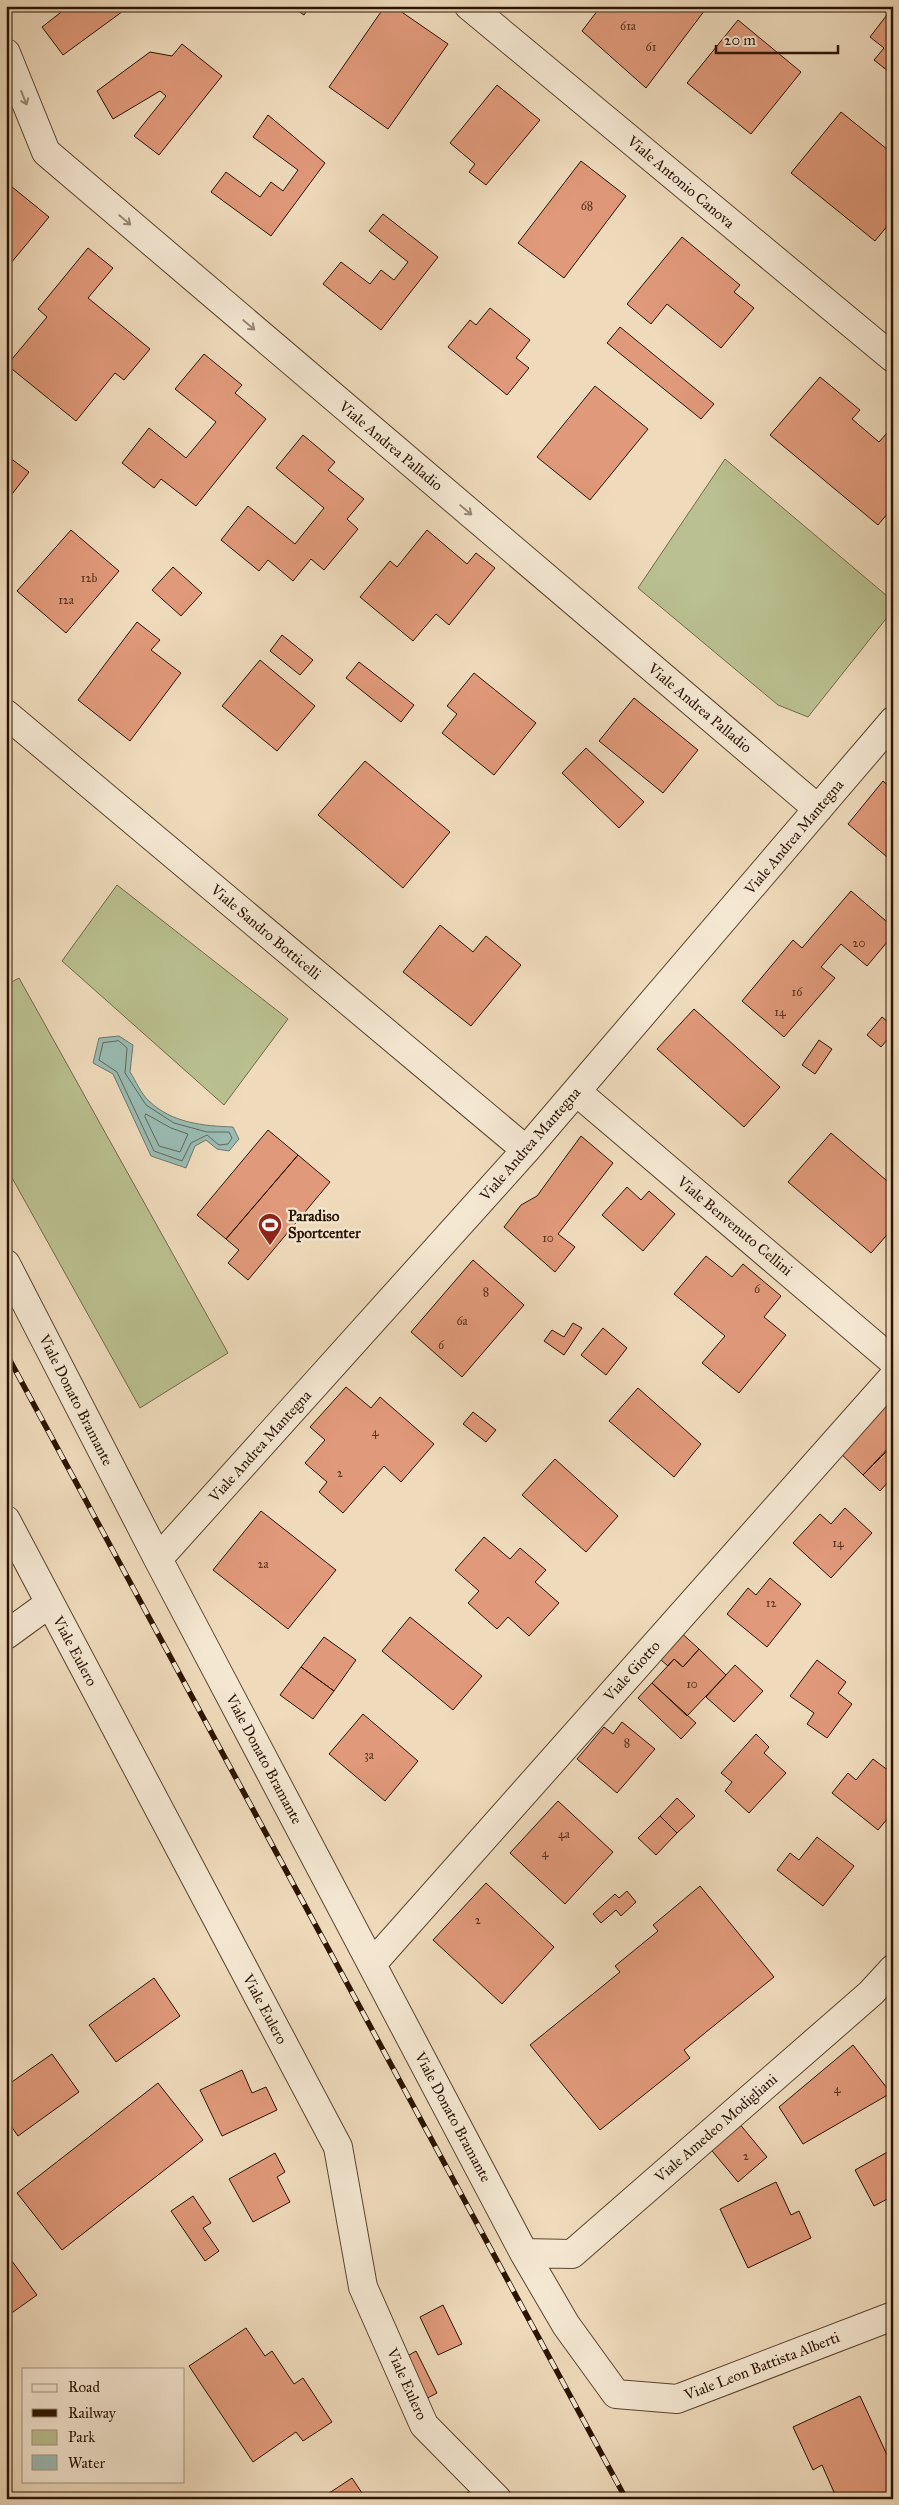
<svg xmlns="http://www.w3.org/2000/svg" width="899" height="2505" font-family="'IM FELL Great Primer',serif">
	<rect width="100%" height="100%" fill="#efdbbc"/>
	<filter id="stains"><feTurbulence type="fractalNoise" baseFrequency=".004" numOctaves="4"/><feColorMatrix values="0 0 0 0 .2 0 0 0 0 .09 0 0 0 0 .02 0 0 0 .5 -.17"/></filter>
	<radialGradient id="worn" r=".72"><stop offset=".6" stop-color="#630" stop-opacity="0"/><stop offset="1" stop-color="#630" stop-opacity=".3"/></radialGradient>
	<path fill="#bac090" stroke="#726a48" d="M725 459 893 601V610L808 717 778 705 638 588Z
		M117 885 288 1019 224 1105 62 961Z
		M19 978 228 1353 140 1408 6 1167V985Z"/>
	<path fill="#9abbb3" stroke="#6d786b" d="M119 1036 133 1045 130 1072C136 1081 141 1094 149 1101 172 1123 203 1126 233 1127L239 1139 229 1151 217 1149 206 1140 195 1146 186 1168 151 1156 113 1074 93 1063 99 1038Z"/>
	<g fill="none" stroke-linecap="round" stroke-linejoin="round">
		<path stroke="#62675a" stroke-width="1" d="M119 1041 127 1048 125 1073 146 1105 174 1123 207 1132H229L232 1138 228 1144 219 1145 207 1135 191 1143 182 1161 154 1151 117 1072 99 1060 103 1043Z
			M146 1114 171 1128 188 1134 180 1152 159 1146 145 1117Z"/>
	</g>
	<path fill="#e0997a" stroke="#2a1300" d="M69 6H130L63 55 42 27Z
		M291 6H310L304 15Z
		M385 6H393L448 44 388 129 329 87Z
		M601 6H708L646 88 582 31Z
		M893 7V75L874 60 884 48 870 37Z
		M738 20 801 72 751 134 687 83Z
		M182 44 222 76 159 155 134 136 166 96 160 91 113 119 97 91 150 52 172 56Z
		M497 85 540 120 486 185 469 172 475 164 450 143Z
		M841 112 893 154V219L875 241 791 173Z
		M268 115 325 163 271 236 211 192 226 172 260 197 271 182 283 191 298 170 253 137Z
		M581 161 626 196 564 278 518 243Z
		M6 182 49 217 6 269Z
		M383 214 438 257 381 330 323 284 341 262 370 284 381 270 394 280 408 262 369 231Z
		M682 237 740 285 734 292 754 308 721 348 667 304 651 324 627 304Z
		M88 248 113 268 88 298 150 349 124 380 115 373 76 421 7 365 47 317 38 309Z
		M490 308 530 340 516 358 529 368 507 395 448 347 470 320 476 325Z
		M620 327 714 404 701 419 607 343Z
		M204 354 242 385 235 393 266 419 196 506 161 479 154 488 122 463 149 428 186 458 216 422 175 389Z
		M820 377 860 410 852 419 879 442 887 433 893 438V507L878 525 770 435Z
		M595 386 648 429 590 500 537 457Z
		M303 435 335 462 328 470 364 499 347 519 358 529 324 570 311 559 293 581 268 560 259 571 221 540 248 506 295 544 324 508 276 468Z
		M6 455 29 472 6 502Z
		M71 530 119 571 66 633 17 591Z
		M427 530 467 564 476 553 495 568 449 625 436 614 413 641 360 597 390 561 397 567Z
		M173 567 202 593 181 616 152 590Z
		M137 622 160 640 151 650 181 673 130 741 78 700Z
		M282 635 313 660 300 675 270 651Z
		M260 660 315 706 277 751 222 706Z
		M359 662 414 705 401 722 346 678Z
		M474 673 536 723 494 775 442 733 457 714 447 706Z
		M634 698 698 750 663 793 599 741Z
		M586 748 644 802 619 828 562 773Z
		M365 761 450 832 403 888 318 815Z
		M883 781 893 790V862L848 824Z
		M851 891 893 927V935L867 966 841 944 821 967 835 978 784 1037 742 1001 793 940 802 948Z
		M440 925 473 952 486 936 521 965 471 1026 403 972Z
		M694 1009 780 1087 744 1127 657 1049Z
		M882 1017 893 1026V1033L881 1047 867 1035Z
		M819 1040 832 1049 815 1074 802 1065Z
		M268 1130 298 1155 226 1239 197 1215Z
		M831 1133 893 1186V1228L871 1253 788 1182Z
		M581 1136 613 1163 558 1234 575 1247 555 1272 504 1227 521 1205 537 1196Z
		M298 1155 330 1182 248 1280 228 1263 239 1250 226 1239Z
		M627 1187 641 1200 649 1191 675 1214 643 1251 602 1215Z
		M706 1256 732 1277 743 1264 781 1296 764 1317 786 1335 739 1393 702 1363 725 1336 674 1294Z
		M473 1260 524 1305 462 1377 411 1332Z
		M573 1323 582 1328 564 1355 544 1341 552 1330 564 1337Z
		M603 1328 627 1348 606 1375 581 1355Z
		M346 1387 371 1408 380 1397 434 1444 401 1482 384 1466 343 1513 319 1492 327 1482 305 1463 325 1440 310 1427Z
		M638 1388 701 1444 674 1477 609 1421Z
		M886 1393 893 1399V1445L863 1475 835 1448Z
		M473 1412 496 1430 486 1442 463 1424Z
		M892 1444 893 1485 889 1481 880 1491 863 1475Z
		M555 1459 618 1516 586 1552 522 1495Z
		M845 1508 872 1533 831 1578 793 1543 820 1514 831 1524Z
		M261 1511 336 1570 288 1629 213 1570Z
		M484 1537 510 1559 520 1548 546 1570 535 1582 559 1603 529 1636 508 1617 497 1629 468 1603 479 1591 455 1570Z
		M770 1578 801 1604 767 1647 727 1614 748 1588 756 1595Z
		M410 1617 482 1676 453 1710 382 1651Z
		M677 1629 699 1649 683 1667 674 1659 668 1666 654 1654Z
		M324 1637 356 1660 334 1691 301 1667Z
		M699 1649 726 1675 687 1716 652 1683 674 1659 683 1667Z
		M817 1660 846 1682 838 1693 852 1704 827 1738 807 1724 814 1713 790 1696Z
		M735 1665 763 1691 734 1722 706 1697Z
		M301 1667 334 1691 313 1719 280 1695Z
		M652 1683 696 1723 681 1739 638 1698Z
		M363 1714 418 1761 385 1801 329 1754Z
		M622 1722 655 1749 617 1793 577 1759 604 1727 613 1734Z
		M756 1734 769 1747 764 1753 786 1773 749 1813 725 1791 732 1782 721 1773Z
		M873 1759 893 1774V1812L878 1830 832 1793 848 1773 856 1780Z
		M677 1798 695 1816 677 1833 660 1816Z
		M558 1801 613 1852 565 1904 510 1853Z
		M660 1816 677 1833 656 1855 638 1838Z
		M817 1837 854 1866 823 1906 777 1870 790 1853 799 1860Z
		M486 1883 554 1947 502 2004 433 1940Z
		M700 1886 774 1977 684 2050 690 2058 600 2130 530 2045 620 1972 615 1966 658 1931 653 1925Z
		M627 1891 636 1902 621 1916 616 1910 601 1923 593 1914 615 1894 619 1898Z
		M154 1978 180 2016 116 2062 89 2025Z
		M853 2045 891 2093 803 2144 779 2107Z
		M52 2054 79 2092 18 2136 6 2119V2086Z
		M242 2070 252 2093 266 2087 277 2110 222 2136 200 2090Z
		M158 2083 203 2140 62 2250 17 2193Z
		M738 2122 767 2157 738 2182 708 2146Z
		M893 2149V2196L874 2206 855 2170Z
		M275 2153 285 2172 277 2177 290 2202 253 2222 229 2179Z
		M776 2182 791 2215 799 2211 811 2238 748 2268 720 2209Z
		M193 2196 211 2223 203 2228 219 2251 205 2261 171 2211Z
		M6 2253 37 2295 6 2317Z
		M443 2305 462 2344 438 2355 420 2317Z
		M246 2328 265 2356 272 2351 294 2384 303 2378 332 2422 303 2441 296 2432 253 2462 189 2366Z
		M416 2351 437 2393 420 2402 399 2361Z
		M860 2396 893 2468V2499H837L822 2465 813 2470 793 2427Z
		M352 2478 366 2499H320Z
		M468 2492 473 2499H460Z"/>
	<g fill="none" stroke-linecap="round" stroke-linejoin="round">
		<defs>
			<path id="minor" d="M469 6 893 358
				M6 53 46 152 818 809
				M6 714 526 1150
				M577 1092 893 1361
				M6 1264 158 1559 524 2253 566 2325 616 2394 677 2399 893 2316
				M6 1520 338 2147 363 2287 424 2425 497 2499
				M158 1559 526 1150 893 721
				M6 1635 50 1603
				M372 1964 893 1377
				M524 2253 572 2254 871 1993 893 1969"/>
		</defs>
		<use href="#minor" stroke="#5b452f" stroke-width="30"/>
		<use href="#minor" stroke="#f5e8d3" stroke-width="28"/>
		<defs>
			<path id="rail" d="M6 1353 626 2499"/>
		</defs>
		<use href="#rail" stroke="#2a1300" stroke-width="5.5"/>
		<use href="#rail" stroke="#f5e8d3" stroke-width="4" stroke-dasharray="11" stroke-linecap="butt"/>
	</g>
	<defs><path id="oneway-shaft" d="M-6 0H5M1.5-3L5.5 0L1.5 3" fill="none" stroke-width="1.6" stroke-linecap="round" stroke-linejoin="round" transform="scale(1.25)"/></defs>
	<g stroke="#9a8874">
		<use href="#oneway-shaft" transform="translate(24 98) rotate(68)"/>
		<use href="#oneway-shaft" transform="translate(125 220) rotate(40)"/>
		<use href="#oneway-shaft" transform="translate(249 325) rotate(40)"/>
		<use href="#oneway-shaft" transform="translate(466 510) rotate(40)"/>
	</g>
	<defs>
		<symbol id="stadium-pin" viewBox="-11 -11 22 30"><path d="M0 17L-7.5 6A9.5 9.5 0 1 1 7.5 6Z" fill="#8f2418" stroke="#f5e8d3"/><path d="M0-5a6.5 5 0 1 0 0 10a6.5 5 0 1 0 0-10ZM-3.5-1.8h7v3.6h-7Z" fill="#fff"/></symbol>
	</defs>
	<g fill-rule="evenodd">
		<use href="#stadium-pin" x="256" y="1211" width="28" height="38"/>
	</g>
	<g text-anchor="middle" dominant-baseline="central" stroke-width="4.5" stroke-linejoin="round" paint-order="stroke">
		<g font-size="12" fill="#58341e">
			<text x="628" y="26">61a</text>
			<text x="651" y="47">61</text>
			<text x="587" y="206">68</text>
			<text x="89" y="578">12b</text>
			<text x="66" y="600">12a</text>
			<text x="859" y="943">20</text>
			<text x="797" y="992">16</text>
			<text x="780" y="1012">14</text>
			<text x="548" y="1238">10</text>
			<text x="757" y="1289">6</text>
			<text x="486" y="1292">8</text>
			<text x="462" y="1321">6a</text>
			<text x="441" y="1345">6</text>
			<text x="375" y="1432">4</text>
			<text x="340" y="1473">2</text>
			<text x="838" y="1543">14</text>
			<text x="263" y="1564">2a</text>
			<text x="771" y="1603">12</text>
			<text x="692" y="1684">10</text>
			<text x="627" y="1743">8</text>
			<text x="369" y="1755">3a</text>
			<text x="564" y="1834">4a</text>
			<text x="545" y="1853">4</text>
			<text x="478" y="1920">2</text>
			<text x="837" y="2089">4</text>
			<text x="746" y="2156">2</text>
		</g>
		<g font-size="15" fill="#2a1300" stroke="#f5e8d3">
			<text transform="translate(681 182) rotate(40)">Viale Antonio Canova</text>
			<text transform="translate(391 446) rotate(40)">Viale Andrea Palladio</text>
			<text transform="translate(700 708) rotate(40)">Viale Andrea Palladio</text>
			<text transform="translate(794 837) rotate(-50)">Viale Andrea Mantegna</text>
			<text transform="translate(266 932) rotate(40)">Viale Sandro Botticelli</text>
			<text transform="translate(530 1144) rotate(-49)">Viale Andrea Mantegna</text>
			<text transform="translate(735 1226) rotate(40)">Viale Benvenuto Cellini</text>
			<text transform="translate(76 1400) rotate(63)">Viale Donato Bramante</text>
			<text transform="translate(260 1446) rotate(-48)">Viale Andrea Mantegna</text>
			<text transform="translate(75 1651) rotate(62)">Viale Eulero</text>
			<text transform="translate(632 1671) rotate(-48)">Viale Giotto</text>
			<text transform="translate(264 1759) rotate(62)">Viale Donato Bramante</text>
			<text transform="translate(265 2009) rotate(62)">Viale Eulero</text>
			<text transform="translate(453 2117) rotate(62)">Viale Donato Bramante</text>
			<text transform="translate(716 2128) rotate(-41)">Viale Amedeo Modigliani</text>
			<text transform="translate(762 2366) rotate(-21)">Viale Leon Battista Alberti</text>
			<text transform="translate(407 2384) rotate(66)">Viale Eulero</text>
		</g>
		<g font-size="15" font-weight="bold" fill="#2a1300" stroke="#f5e8d3" text-anchor="start">
			<text x="288" y="1216">Paradiso<tspan x="288" dy="17">Sportcenter</tspan></text>
		</g>
	</g>
	<rect width="899" height="2505" fill="none" stroke="#efdbbc" stroke-width="25"/>
	<rect x="8" y="8" width="884" height="2490" fill="none" stroke="#2a1300" stroke-width="2.5"/>
	<rect x="12" y="12" width="874" height="2480" fill="none" stroke="#2a1300"/>
	<rect x="22" y="2368" width="162" height="115" fill="#f5e8d3" stroke="#a4937f"/>
	<rect x="32" y="2384" width="25" height="8" fill="#f5e8d3" stroke="#a4937f"/>
	<text x="68" y="2392" font-size="15" fill="#2a1300">Road</text>
	<rect x="32" y="2409" width="25" height="8" fill="#2a1300" stroke="#a4937f"/>
	<text x="68" y="2418" font-size="15" fill="#2a1300">Railway</text>
	<rect x="32" y="2430" width="25" height="15" fill="#bac090" stroke="#a4937f"/>
	<text x="68" y="2442" font-size="15" fill="#2a1300">Park</text>
	<rect x="32" y="2455" width="25" height="15" fill="#9abbb3" stroke="#a4937f"/>
	<text x="68" y="2468" font-size="15" fill="#2a1300">Water</text>
	<path d="M716 45v8h122v-8" fill="none" stroke="#2a1300" stroke-width="2.5"/>
	<text x="724" y="45" font-size="15" fill="#2a1300" stroke="#f5e8d3" stroke-width="4" paint-order="stroke">20 m</text>
	<rect width="100%" height="100%" filter="url(#stains)"/>
	<rect width="100%" height="100%" fill="url(#worn)"/>
</svg>
